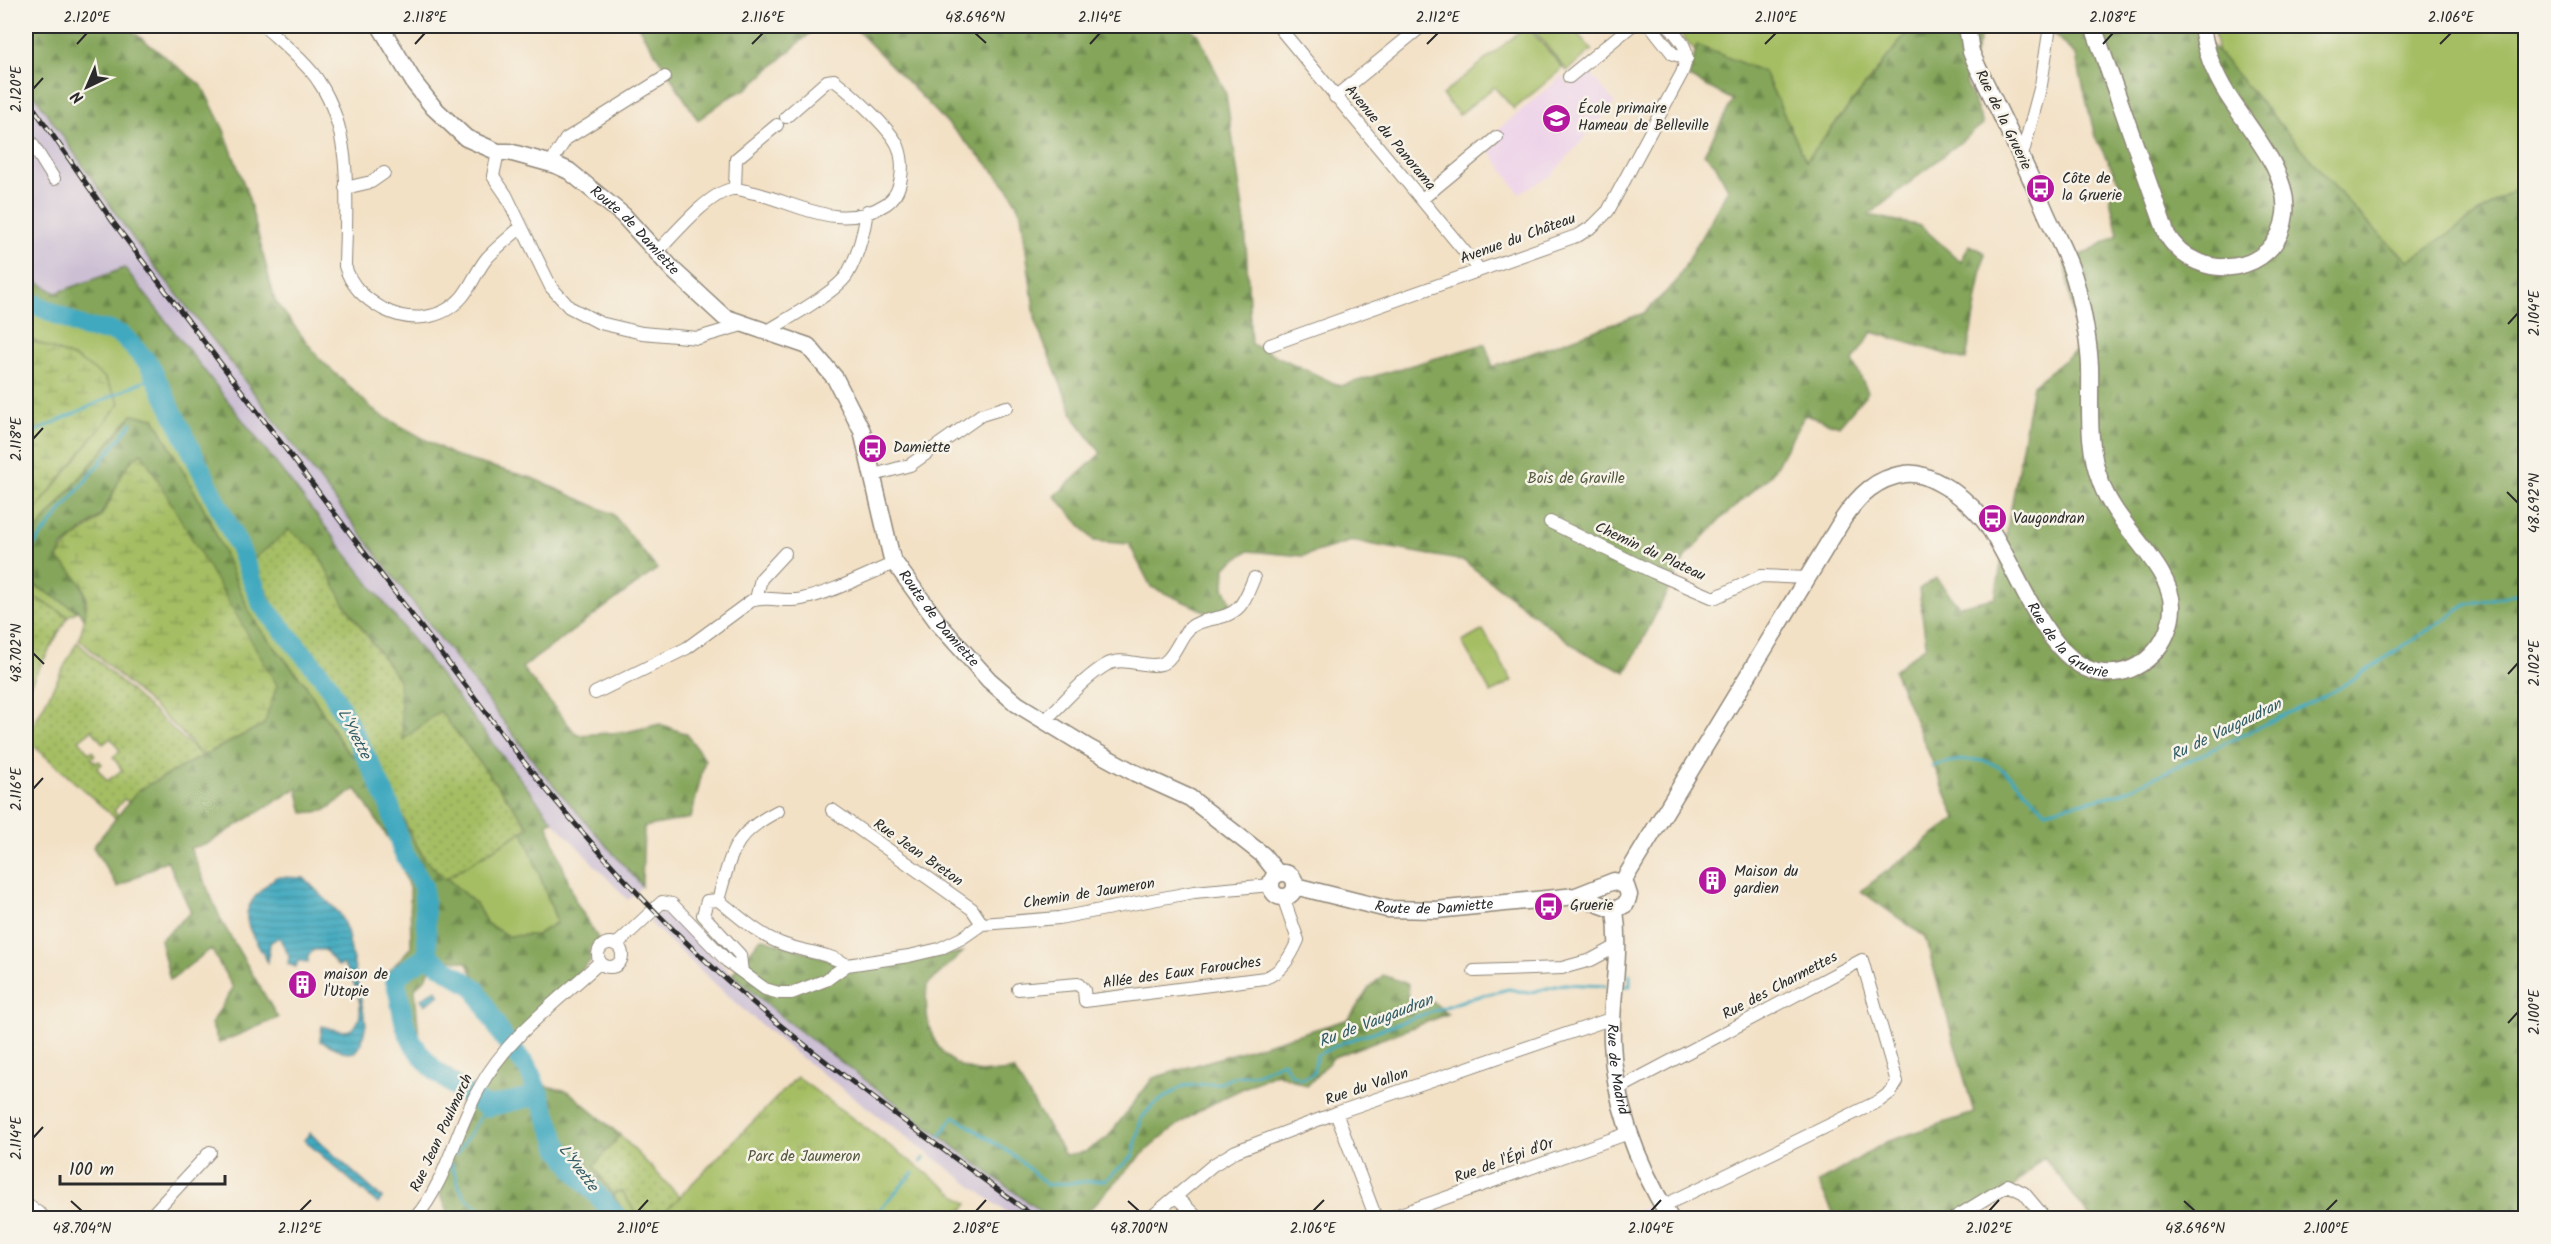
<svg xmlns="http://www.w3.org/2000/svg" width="2551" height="1244" font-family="Kalam,sans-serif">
	<defs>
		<pattern id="forest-firs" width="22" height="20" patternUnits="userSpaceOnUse" patternTransform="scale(1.5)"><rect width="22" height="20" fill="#84a55a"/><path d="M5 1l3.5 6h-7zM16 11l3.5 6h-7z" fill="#6c874b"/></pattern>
		<pattern id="wetland-marsh" width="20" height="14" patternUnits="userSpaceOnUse" patternTransform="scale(1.5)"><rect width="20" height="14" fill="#a5be64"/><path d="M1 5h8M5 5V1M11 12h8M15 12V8" fill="none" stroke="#879b53"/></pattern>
		<pattern id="park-tufts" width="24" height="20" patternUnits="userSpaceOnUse" patternTransform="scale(1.5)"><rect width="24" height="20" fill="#a5be64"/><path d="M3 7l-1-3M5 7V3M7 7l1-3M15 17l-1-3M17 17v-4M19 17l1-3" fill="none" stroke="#879b53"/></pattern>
		<pattern id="garden-dots" width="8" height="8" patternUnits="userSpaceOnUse" patternTransform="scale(1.5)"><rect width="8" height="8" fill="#a5be64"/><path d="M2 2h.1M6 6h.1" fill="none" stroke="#879b53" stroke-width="1.8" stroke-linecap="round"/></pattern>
		<pattern id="water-rules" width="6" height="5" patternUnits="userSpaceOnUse" patternTransform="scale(1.5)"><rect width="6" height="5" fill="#3fa9bf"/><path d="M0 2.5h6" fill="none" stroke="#358a9b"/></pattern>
	</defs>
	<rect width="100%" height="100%" fill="#f7f3e8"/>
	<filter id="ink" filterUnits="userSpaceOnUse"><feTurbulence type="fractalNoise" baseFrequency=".0167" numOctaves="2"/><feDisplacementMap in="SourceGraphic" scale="12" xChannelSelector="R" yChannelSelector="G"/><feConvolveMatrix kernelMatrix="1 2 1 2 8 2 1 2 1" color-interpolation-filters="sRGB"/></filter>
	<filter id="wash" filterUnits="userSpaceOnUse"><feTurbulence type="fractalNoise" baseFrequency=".008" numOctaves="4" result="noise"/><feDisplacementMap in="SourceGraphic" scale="24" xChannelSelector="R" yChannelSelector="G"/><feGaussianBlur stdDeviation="1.35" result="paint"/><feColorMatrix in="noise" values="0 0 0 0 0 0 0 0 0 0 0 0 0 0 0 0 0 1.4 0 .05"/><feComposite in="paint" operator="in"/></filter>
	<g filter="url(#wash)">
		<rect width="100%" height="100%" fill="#f3e1c6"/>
		<path fill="#edd1e9" d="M1588 70 1615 103 1551 176 1519 193 1490 151 1500 142 1494 133 1562 76 1570 85Z
			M1647 1207 1654 1218H1610Z"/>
		<path fill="#ccbfd4" d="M26 83 134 240 225 355 541 771 642 886 628 900 553 821 125 269 56 293 26 275Z
			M664 908 732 974 784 1019 1049 1218H1014L795 1053 740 1007 649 922Z"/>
		<path fill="#a5be64" stroke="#687448" stroke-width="1.5" d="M1527 26 1563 68 1514 109 1494 87 1459 115 1442 95Z
			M1534 26H1571L1592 50 1567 71 1532 28Z
			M1674 26H1912L1806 161 1764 72 1697 46 1696 52Z
			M2213 26H2521L2526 29 2525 182 2408 261 2359 215 2218 55Z
			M26 300 85 327 112 331 123 336 141 353 149 364 239 547 262 605 327 682 362 749 353 756 345 749 305 684 259 628 250 613 208 516 154 418 132 415 26 543V522L120 403 104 377 77 359 26 338Z
			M26 580 78 611 68 616 26 593Z
			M1483 630 1512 681 1491 693 1462 642Z
			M523 831 557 922 537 935 508 936 487 924 476 904 445 879Z
			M622 1191 639 1218H628L612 1194Z"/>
		<path fill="url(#forest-firs)" stroke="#586842" stroke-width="1.5" fill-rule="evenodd" d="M26 26H126L202 86 224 130 248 195 275 301 319 358 377 413 457 457 532 478 613 514 657 569 522 668 577 735 626 732 660 724 687 734 705 760 691 818 644 827 642 886 541 771 225 355 134 240 26 83Z
			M638 26H818L748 88 728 98 698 120Z
			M853 26H1187L1199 35 1226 94 1245 223 1251 344 1340 386 1485 344 1493 367 1644 313 1676 282 1728 189 1715 164 1704 154 1733 100 1689 77 1697 45 1764 72 1806 161 1912 26H1984L1966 82 1983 124 1869 215 1921 226 1961 262 1969 245 1985 253 1966 360 1872 332 1853 361 1868 392 1839 426 1805 415 1771 475 1722 518 1686 556 1626 672 1581 651 1464 561 1352 541 1303 556 1248 551 1225 567 1224 588 1231 602 1220 618 1151 587 1129 544 1094 541 1055 496 1101 453 1075 419 1036 324 1021 213 1010 191 989 166Z
			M2046 26H2195L2359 215 2408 261 2525 182V1218H2091L2044 1157 2006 1194 1966 1218H1836L1818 1183 1886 1142 1974 1113 1925 937 1861 891 1956 818 1894 671 1926 645 1919 589 1936 578 1959 606 1995 598 2033 385 2078 349 2065 264 2118 235 2110 199 2120 184 2095 137 2076 56Z
			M125 268 553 821 547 823 576 902 599 940 590 947V961L512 1043 546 1086 568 1091 620 1135 594 1166 628 1218H451L437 1187 472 1103 512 1043 466 962 434 957 427 977 415 988 419 1039 435 1059 474 1088 462 1103 407 1047 386 975 411 947 410 891 396 850 356 789 324 811 303 813 297 788 207 844 190 848 222 922 278 1018 219 1043 211 1024 233 988 211 949 170 980 160 940 191 912 167 860 118 887 93 847 138 790 264 724 132 458 100 516 62 547 58 559C83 580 86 586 85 619L78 611 26 580V543L132 415 154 418 208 516 250 613 259 628 305 684 345 749 353 756 362 749 327 682 262 605 239 547 149 364 123 336 112 331 85 328 26 300V275L56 293ZM316 550 345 605 399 680 403 740 440 711 529 827 523 831 557 922 537 935 508 936 487 924 476 904 425 859 410 834 390 785 364 744 333 683 276 611Z
			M761 938 856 968 963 952 927 985C921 1046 952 1082 1014 1070L1065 1155 1085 1152 1107 1138 1153 1078 1349 1019 1369 988 1383 975 1408 984 1407 1006 1433 1002 1448 1014 1334 1057 1307 1086 1276 1073C1242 1089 1208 1103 1178 1125 1141 1151 1112 1186 1082 1218H1049L784 1019 732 974Z"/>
		<path fill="url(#wetland-marsh)" stroke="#687448" stroke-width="1.5" d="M26 338 77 359 104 377 120 403 26 522Z
			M142 453 277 685 264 724 202 756 181 732 79 639C91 600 91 586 58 559 66 538 87 533 101 516 116 497 119 464 142 453Z"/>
		<path fill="url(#park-tufts)" stroke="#687448" stroke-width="1.5" d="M797 1077 968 1204 955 1218H658Z"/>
		<path fill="url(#garden-dots)" stroke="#687448" stroke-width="1.5" fill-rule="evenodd" d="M289 530 316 550 345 605 399 680 403 740 440 711 529 827 445 879 425 859 410 834 390 785 364 744 333 683 276 611 253 560Z
			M26 593 68 616 26 692Z
			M77 642 202 756 138 790 129 802 124 799 114 811 118 815 115 818 26 739ZM92 730 103 744 111 738 120 751 113 757 122 770 107 781 97 768 102 764 99 761 96 763 91 758 95 755 92 751 89 753 79 740Z
			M620 1135 680 1197 658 1218H639L622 1191 612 1194 594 1166Z"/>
		<path fill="url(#water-rules)" stroke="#356a75" stroke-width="1.5" d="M276 877 304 878 340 914 347 931 366 1024 362 1042 355 1052 347 1053 320 1041 322 1026C329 1028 342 1033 350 1030 372 1018 353 977 343 964L338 966 325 950H314L308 955V962L298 961 296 967 288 964 289 956 279 937 270 943 268 962C242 919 235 911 276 877Z
			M436 989 440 995 425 1005 421 999Z
			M310 1133 382 1198 378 1204 304 1140Z"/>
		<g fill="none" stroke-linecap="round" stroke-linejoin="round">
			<path stroke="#3fa9bf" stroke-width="3" d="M26 436 155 376
				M26 555 132 423
				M1932 766C1996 749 2003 768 2045 811L2122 793 2336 690 2468 604 2526 592
				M1625 986H1630V974
				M940 1136 954 1116 1016 1157 1047 1185 1106 1180 1133 1156 1141 1119 1153 1105 1183 1086 1221 1083 1233 1077 1257 1074 1283 1062 1291 1074 1302 1079 1313 1074 1317 1055 1342 1043 1468 999 1509 989 1528 993 1564 984 1605 986
				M456 1155 487 1107
				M921 1161 924 1158
				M453 1164 451 1167C458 1176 457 1186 463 1194 471 1206 485 1208 493 1218
				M593 1218 607 1204
				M872 1218 913 1173"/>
			<path stroke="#3fa9bf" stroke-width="20" d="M26 300 85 328 112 331 123 336 149 364 239 547 262 605 327 682 375 774 390 807 402 850 423 886 428 955 437 963 475 988 503 1037 529 1070 560 1149 574 1169 618 1218
				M428 955C419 964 400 969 395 981 401 997 401 1015 407 1031 422 1068 455 1086 487 1107L540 1095"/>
		</g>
	</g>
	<g filter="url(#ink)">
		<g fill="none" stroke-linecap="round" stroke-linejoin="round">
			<defs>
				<path id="minor" d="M264 26C280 41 308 64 319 82 354 134 346 206 345 266 351 286 364 298 383 309 410 323 442 320 462 297 472 285 477 270 487 258 497 247 510 237 521 227
					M1278 26 1479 269
					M1651 26 1673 54 1687 58
					M2525 26H2526
					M1569 77 1631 26
					M1335 97 1422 26
					M26 134 54 179
					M498 152 493 176 506 195 551 287 569 307 600 323 642 333 698 338 742 325
					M2022 156 2041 85 2050 26
					M550 164 566 139 665 77
					M345 188 371 182 384 173
					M735 189 736 159 777 125
					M1422 199 1497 137
					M656 253C674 235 707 194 732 189 739 188 748 192 755 193 799 204 841 233 886 204 903 193 905 164 898 146 890 128 850 92 834 80L827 81 786 117
					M766 332C785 320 839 291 848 273 858 255 864 232 867 211
					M1270 345 1579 235 1593 226 1608 211 1682 73C1691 49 1684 44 1669 26
					M874 475 910 465 981 415 1007 407
					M1550 522 1653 572 1714 598 1761 576 1808 578
					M756 599 761 579 785 553
					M595 693 687 648 751 601C768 595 785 603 802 599 834 592 865 575 895 563
					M1044 721C1064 703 1082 679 1106 665 1124 655 1143 669 1161 664 1172 661 1179 640 1186 632 1199 615 1224 623 1239 607 1246 600 1250 587 1254 578
					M832 810 972 909 982 924
					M718 900C732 853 731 835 778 811
					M598 955a12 12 0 1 1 24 0a12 12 0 1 1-24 0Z
					M616 945 662 902 672 904 727 961 765 989 779 993H792L826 980 847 965 909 956 939 949 962 938 982 924 1059 918 1194 892 1271 885
					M1474 971 1562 968 1591 960 1619 945
					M742 972 740 955 703 915 707 901 718 900C738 915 757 934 780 943 802 952 827 952 847 965
					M1018 989 1078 984 1084 990 1085 1001 1265 978C1282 972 1291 956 1298 940L1283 897
					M1618 1089 1862 960 1897 1082 1891 1092 1879 1101 1663 1206
					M1336 1113 1376 1218
					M1176 1197 1198 1218
					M149 1218 210 1152
					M415 1218C447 1182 456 1128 480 1087 508 1036 558 1001 600 962
					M1150 1218 1213 1165 1236 1151 1336 1113 1613 1018
					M1389 1218 1629 1133
					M1954 1218 2008 1185 2024 1193 2045 1218"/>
				<g id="tertiary">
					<path id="s1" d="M380 26 415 84 434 108 466 138 498 152H509L556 165 569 171 623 215 674 271 724 317 808 346 835 378 862 431 892 559 939 624 989 680 1017 704 1089 748 1135 773 1190 798 1263 855 1278 874"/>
					<path d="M2093 26 2167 235C2197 285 2278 276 2285 214 2290 173 2248 128 2227 94 2214 73 2205 50 2202 26"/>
					<circle cx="1283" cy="885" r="12"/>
					<path id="s2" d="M1622 883 1843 519C1859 495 1876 478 1905 474 1918 472 1930 478 1941 484 1956 492 1970 504 1982 518 2015 557 2045 669 2104 673 2142 676 2172 643 2172 606 2171 566 2116 526 2101 483 2086 445 2091 406 2090 367 2089 342 2084 317 2078 292 2072 264 2058 240 2046 213 2025 164 2002 116 1978 68L1971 52 1967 26"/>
					<path id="s3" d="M1295 886 1387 909 1436 910 1576 896 1614 881 1626 886 1629 895 1626 904 1615 910 1576 896"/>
					<path id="s4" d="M1615 910C1622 958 1610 996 1612 1042 1614 1105 1638 1165 1670 1218"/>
				</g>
				<path id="primary" d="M26 1209 39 1218"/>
			</defs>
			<use href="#minor" stroke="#8f8678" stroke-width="14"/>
			<use href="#tertiary" stroke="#8f8678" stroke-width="19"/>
			<use href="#primary" stroke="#8f8678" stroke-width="22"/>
			<use href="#minor" stroke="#fff" stroke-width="12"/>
			<use href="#tertiary" stroke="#fff" stroke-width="16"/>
			<use href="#primary" stroke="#fff" stroke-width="20"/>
			<defs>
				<path id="rail" d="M26 97 113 222 520 757C581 834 647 908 720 974 819 1062 930 1139 1036 1218"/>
			</defs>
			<use href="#rail" stroke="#2b2b2b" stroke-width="5"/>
			<use href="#rail" stroke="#f7f3e8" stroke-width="3" stroke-dasharray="9" stroke-linecap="butt"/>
		</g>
	</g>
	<path fill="none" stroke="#2b2b2b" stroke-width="2" d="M975 33 986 43M77 44 87 33M415 44 425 33M752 44 763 33M1090 44 1100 33M1427 44 1438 33M1765 44 1776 33M2103 44 2113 33M2440 44 2451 33M33 89 43 78M2508 324 2518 313M33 439 43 428M2507 492 2518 503M33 653 44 664M2508 674 2518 663M33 789 43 778M2508 1023 2518 1012M33 1138 43 1127M71 1201 82 1211M1128 1201 1139 1211M2184 1201 2195 1211M300 1211 311 1200M638 1211 648 1200M976 1211 986 1200M1313 1211 1324 1200M1651 1211 1661 1200M1989 1211 1999 1200M2326 1211 2337 1200"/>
	<defs>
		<symbol id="school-disc" viewBox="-11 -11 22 22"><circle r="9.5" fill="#b5179e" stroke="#f7f3e8"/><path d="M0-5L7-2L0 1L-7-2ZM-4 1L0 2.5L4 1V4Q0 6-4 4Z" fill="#fff"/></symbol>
		<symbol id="bus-disc" viewBox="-11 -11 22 22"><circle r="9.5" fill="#b5179e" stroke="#f7f3e8"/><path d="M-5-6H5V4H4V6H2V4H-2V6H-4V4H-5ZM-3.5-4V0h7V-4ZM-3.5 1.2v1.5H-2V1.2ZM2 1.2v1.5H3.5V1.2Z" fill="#fff"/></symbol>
		<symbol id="building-disc" viewBox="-11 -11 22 22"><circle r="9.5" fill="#b5179e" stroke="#f7f3e8"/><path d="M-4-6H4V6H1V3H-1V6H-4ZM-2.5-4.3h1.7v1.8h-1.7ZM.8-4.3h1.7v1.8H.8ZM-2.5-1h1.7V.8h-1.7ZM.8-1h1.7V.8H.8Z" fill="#fff"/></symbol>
	</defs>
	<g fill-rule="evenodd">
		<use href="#school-disc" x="1540" y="102" width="33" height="33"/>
		<use href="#bus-disc" x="2024" y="172" width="33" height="33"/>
		<use href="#bus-disc" x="856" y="432" width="33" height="33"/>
		<use href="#bus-disc" x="1976" y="502" width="33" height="33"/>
		<use href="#building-disc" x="1696" y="864" width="33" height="33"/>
		<use href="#bus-disc" x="1532" y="890" width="33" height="33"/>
		<use href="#building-disc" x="286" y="968" width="33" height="33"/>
	</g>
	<g text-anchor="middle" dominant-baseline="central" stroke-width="5" stroke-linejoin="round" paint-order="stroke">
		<g font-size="15" fill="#2b2b2b" stroke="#f7f3e8" text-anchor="start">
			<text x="1578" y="109">École primaire<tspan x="1578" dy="17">Hameau de Belleville</tspan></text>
			<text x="2062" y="179">Côte de<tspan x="2062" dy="17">la Gruerie</tspan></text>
			<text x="893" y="448">Damiette</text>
			<text x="2013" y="519">Vaugondran</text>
			<text x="1734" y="872">Maison du<tspan x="1734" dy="17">gardien</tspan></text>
			<text x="1570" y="906">Gruerie</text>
			<text x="324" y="975">maison de<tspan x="324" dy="17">l'Utopie</tspan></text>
		</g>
		<g font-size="15" fill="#2b2b2b" stroke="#f7f3e8">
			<text transform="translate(2003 120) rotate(64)">Rue de la Gruerie</text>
			<text transform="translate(1390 138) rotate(50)">Avenue du Panorama</text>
			<text stroke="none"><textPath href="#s1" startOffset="340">Route de Damiette</textPath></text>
			<text transform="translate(1518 239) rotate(-20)">Avenue du Château</text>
			<text transform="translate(1650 552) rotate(25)">Chemin du Plateau</text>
			<text stroke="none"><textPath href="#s1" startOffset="862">Route de Damiette</textPath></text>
			<text stroke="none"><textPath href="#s2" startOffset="750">Rue de la Gruerie</textPath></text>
			<text transform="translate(918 853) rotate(35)">Rue Jean Breton</text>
			<text transform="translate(1089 894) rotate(-9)">Chemin de Jaumeron</text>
			<text stroke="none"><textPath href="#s3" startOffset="142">Route de Damiette</textPath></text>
			<text transform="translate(1182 973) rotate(-8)">Allée des Eaux Farouches</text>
			<text transform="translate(1780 986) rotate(-28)">Rue des Charmettes</text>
			<text stroke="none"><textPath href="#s4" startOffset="160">Rue de Madrid</textPath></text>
			<text transform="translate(1367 1087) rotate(-19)">Rue du Vallon</text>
			<text transform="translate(442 1133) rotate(-65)">Rue Jean Poulmarch</text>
			<text transform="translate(1504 1161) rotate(-20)">Rue de l'Épi d'Or</text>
		</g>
		<g font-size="15" fill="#50573c" stroke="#f7f3e8">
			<text x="1576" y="479">Bois de Graville</text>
			<text x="804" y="1157">Parc de Jaumeron</text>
		</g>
		<g font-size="16" font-style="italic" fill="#335d66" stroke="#f7f3e8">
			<text transform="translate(2226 730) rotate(-26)">Ru de Vaugaudran</text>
			<text transform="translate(354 734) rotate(63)">L'Yvette</text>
			<text transform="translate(1376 1021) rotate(-21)">Ru de Vaugaudran</text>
			<text transform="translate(578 1168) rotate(53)">L'Yvette</text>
		</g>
	</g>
	<rect width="2551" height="1244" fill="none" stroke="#f7f3e8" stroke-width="66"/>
	<g transform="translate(87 87) rotate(224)" stroke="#f7f3e8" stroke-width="4.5" paint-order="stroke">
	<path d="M0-4.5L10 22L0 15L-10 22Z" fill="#2b2b2b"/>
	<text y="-9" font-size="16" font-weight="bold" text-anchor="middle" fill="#2b2b2b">N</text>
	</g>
	<path d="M60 1175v9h165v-9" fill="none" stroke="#2b2b2b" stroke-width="3"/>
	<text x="69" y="1175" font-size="18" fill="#2b2b2b" stroke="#f7f3e8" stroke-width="4.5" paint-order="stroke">100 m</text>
	<rect x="33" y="33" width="2485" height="1178" fill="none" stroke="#2b2b2b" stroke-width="2"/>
	<g font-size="15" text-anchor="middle" fill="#2b2b2b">
		<text x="87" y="22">2.120°E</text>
		<text x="425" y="22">2.118°E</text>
		<text x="763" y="22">2.116°E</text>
		<text x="975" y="22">48.696°N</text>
		<text x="1100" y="22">2.114°E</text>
		<text x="1438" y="22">2.112°E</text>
		<text x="1776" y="22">2.110°E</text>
		<text x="2113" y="22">2.108°E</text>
		<text x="2451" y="22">2.106°E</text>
		<text transform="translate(16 89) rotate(-90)" y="5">2.120°E</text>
		<text transform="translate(2534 313) rotate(-90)" y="5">2.104°E</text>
		<text transform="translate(16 439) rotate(-90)" y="5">2.118°E</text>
		<text transform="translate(2534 503) rotate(-90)" y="5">48.692°N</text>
		<text transform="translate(16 653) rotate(-90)" y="5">48.702°N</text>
		<text transform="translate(2534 663) rotate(-90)" y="5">2.102°E</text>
		<text transform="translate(16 789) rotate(-90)" y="5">2.116°E</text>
		<text transform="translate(2534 1012) rotate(-90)" y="5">2.100°E</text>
		<text transform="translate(16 1138) rotate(-90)" y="5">2.114°E</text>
		<text x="82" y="1233">48.704°N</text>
		<text x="300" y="1233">2.112°E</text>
		<text x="638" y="1233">2.110°E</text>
		<text x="976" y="1233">2.108°E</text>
		<text x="1139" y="1233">48.700°N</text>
		<text x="1313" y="1233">2.106°E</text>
		<text x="1651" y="1233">2.104°E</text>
		<text x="1989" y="1233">2.102°E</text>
		<text x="2195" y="1233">48.696°N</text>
		<text x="2326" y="1233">2.100°E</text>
	</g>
</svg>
